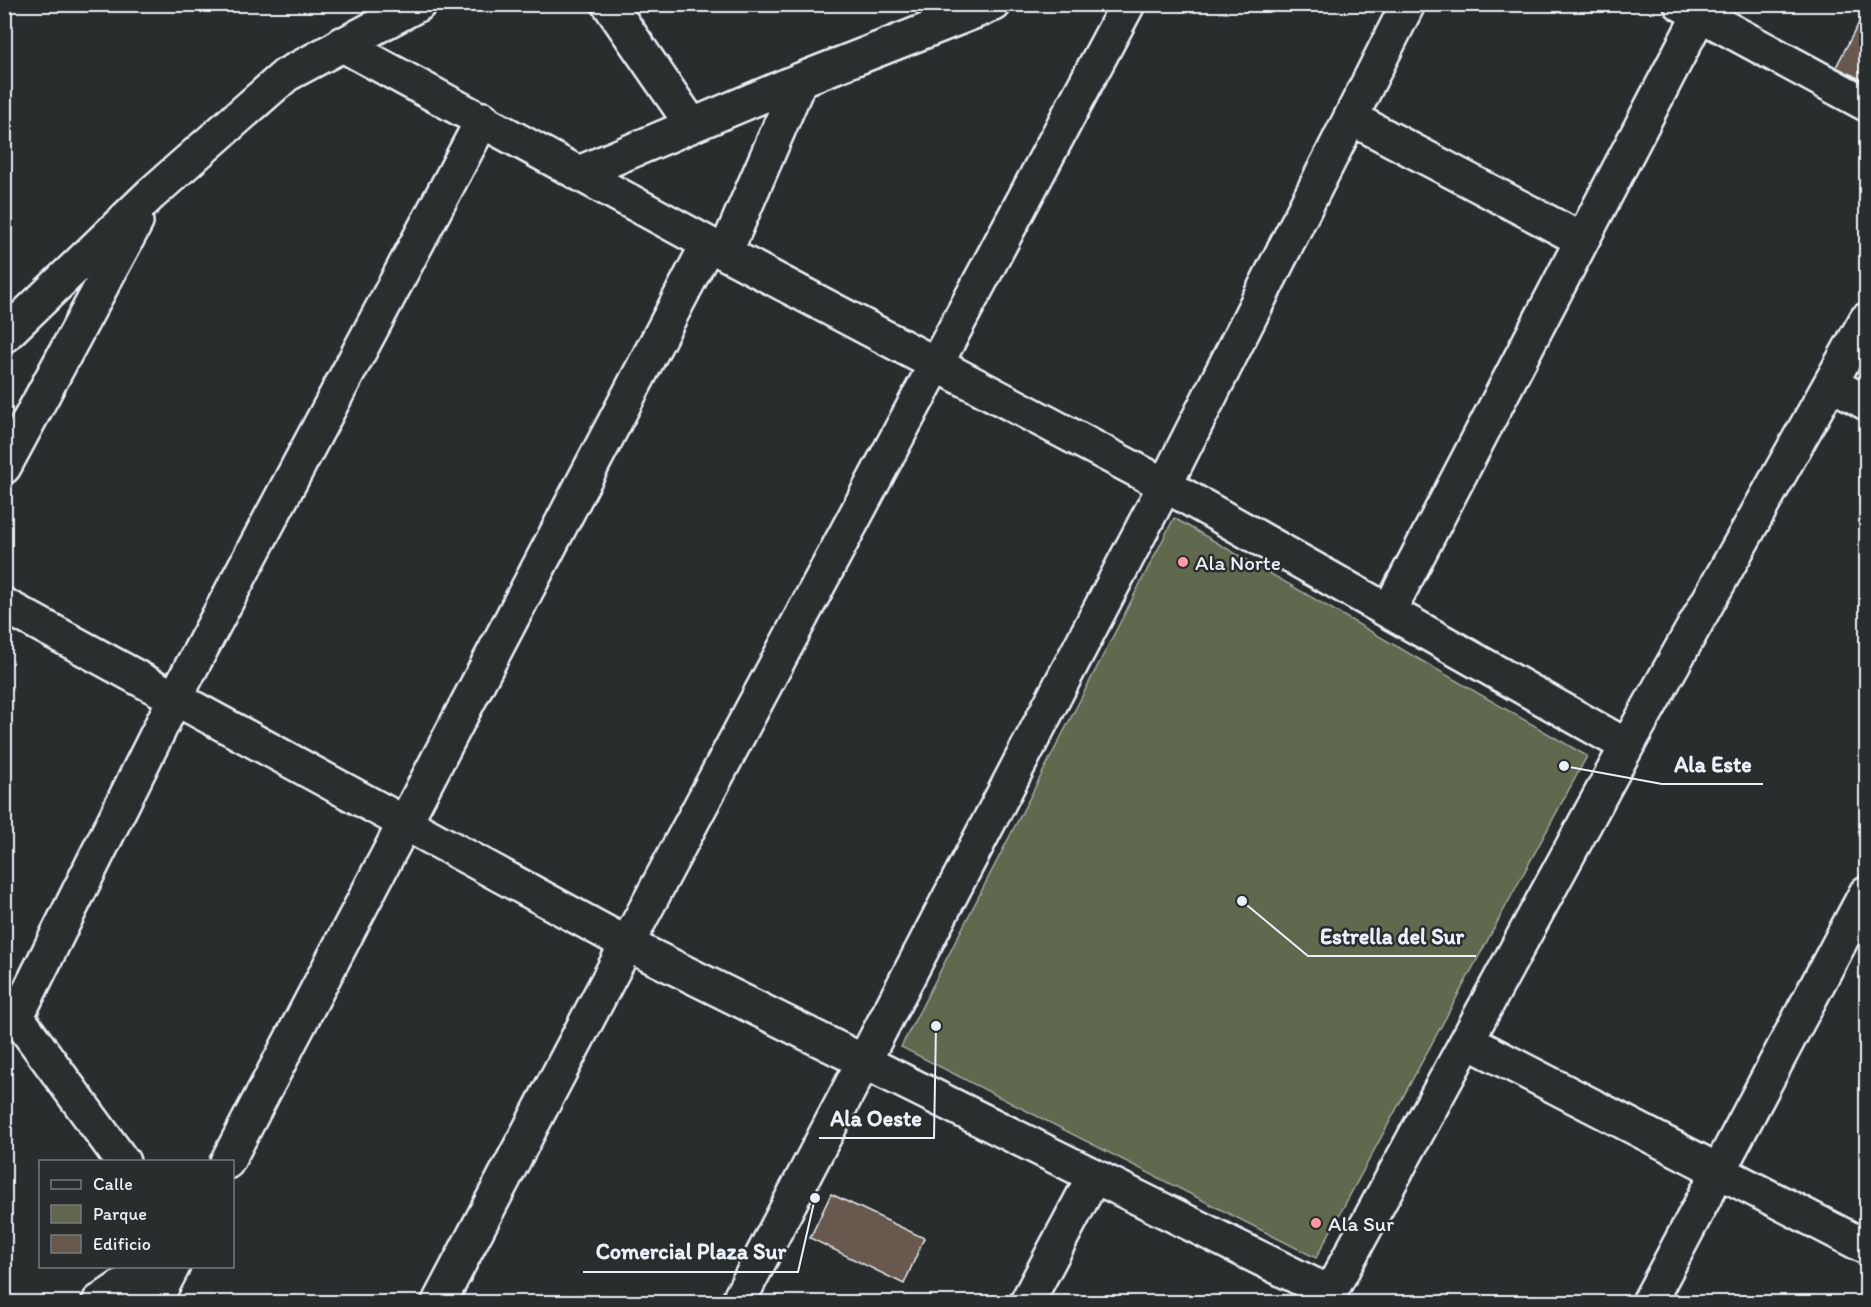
<svg xmlns="http://www.w3.org/2000/svg" width="1871" height="1307" font-family="Itim,sans-serif">
	<rect width="100%" height="100%" fill="#2a2d2e"/>
	<filter id="ink" filterUnits="userSpaceOnUse"><feTurbulence type="fractalNoise" baseFrequency=".0167" numOctaves="2"/><feDisplacementMap in="SourceGraphic" scale="12" xChannelSelector="R" yChannelSelector="G"/><feConvolveMatrix kernelMatrix="1 2 1 2 8 2 1 2 1" color-interpolation-filters="sRGB"/></filter>
	<g filter="url(#ink)">
		<path fill="#60674e" stroke="#a4aca3" stroke-width="1.5" d="M1174 518 1587 756 1316 1258 901 1047Z"/>
		<path fill="#67584e" stroke="#e8f1f8" stroke-width="1.5" d="M1866 9V82L1836 67Z
			M831 1194 924 1238 904 1284 810 1238Z"/>
		<g fill="none" stroke-linecap="round" stroke-linejoin="round">
			<defs>
				<path id="minor" d="M609 4 692 125
					M1681 4 1866 104
					M341 44 725 253 1165 485 1627 746
					M1351 118 1582 240
					M579 173 800 80 994 4
					M725 253 800 80
					M4 336 151 194 286 75 419 4
					M1831 383 1866 403
					M4 467 136 222
					M4 605 627 944 1330 1293
					M1389 611 1705 4
					M4 999 123 1162
					M17 1016 175 698 483 119
					M1467 1041 1866 1247
					M227 1162 708 244
					M99 1302 152 1266
					M154 1302 173 1266
					M439 1302 627 944 1128 4
					M738 1302 1165 485 1408 4
					M1027 1302 1094 1176
					M1325 1302 1627 746 1866 320
					M1649 1302 1866 893"/>
			</defs>
			<use href="#minor" stroke="#e8f1f8" stroke-width="38"/>
			<use href="#minor" stroke="#2a2d2e" stroke-width="33"/>
		</g>
	</g>
	<g fill="#ff9aa2" stroke="#2a2d2e" stroke-width="2">
		<circle cx="1183" cy="562" r="6"/>
		<circle cx="1316" cy="1223" r="6"/>
	</g>
	<g text-anchor="middle" dominant-baseline="central" stroke-width="5" stroke-linejoin="round" paint-order="stroke">
		<g font-size="21" fill="#e8f1f8" stroke="#2a2d2e" text-anchor="start">
			<text x="1195" y="562">Ala Norte</text>
			<text x="1328" y="1223">Ala Sur</text>
		</g>
	</g>
	<path fill="none" stroke="#e8f1f8" stroke-width="2" d="M1564 766L1662 784H1763M1242 901L1308 956H1476M936 1026L934 1138H819M815 1198L798 1272H583"/>
	<g fill="#e8f1f8" stroke="#2a2d2e" stroke-width="2">
		<circle cx="1564" cy="766" r="6"/>
		<circle cx="1242" cy="901" r="6"/>
		<circle cx="936" cy="1026" r="6"/>
		<circle cx="815" cy="1198" r="6"/>
	</g>
	<g font-size="22" text-anchor="middle" font-weight="bold" fill="#e8f1f8" stroke="#2a2d2e" stroke-width="5" stroke-linejoin="round" paint-order="stroke">
		<text x="1713" y="772">Ala Este</text>
		<text x="1392" y="944">Estrella del Sur</text>
		<text x="876" y="1126">Ala Oeste</text>
		<text x="691" y="1259">Comercial Plaza Sur</text>
	</g>
	<rect width="1871" height="1307" fill="none" stroke="#2a2d2e" stroke-width="24"/>
	<rect x="12" y="12" width="1847" height="1283" fill="none" stroke="#e8f1f8" stroke-width="2" filter="url(#ink)"/>
	<rect x="39" y="1160" width="195" height="108" fill="#2a2d2e" stroke="#767b7f" stroke-width="1.5"/>
	<rect x="51" y="1180" width="30" height="9" fill="#2a2d2e" stroke="#767b7f" stroke-width="1.5"/>
	<text x="93" y="1190" font-size="18" fill="#e8f1f8">Calle</text>
	<rect x="51" y="1205" width="30" height="18" fill="#60674e" stroke="#767b7f" stroke-width="1.5"/>
	<text x="93" y="1220" font-size="18" fill="#e8f1f8">Parque</text>
	<rect x="51" y="1235" width="30" height="18" fill="#67584e" stroke="#767b7f" stroke-width="1.5"/>
	<text x="93" y="1250" font-size="18" fill="#e8f1f8">Edificio</text>
</svg>
